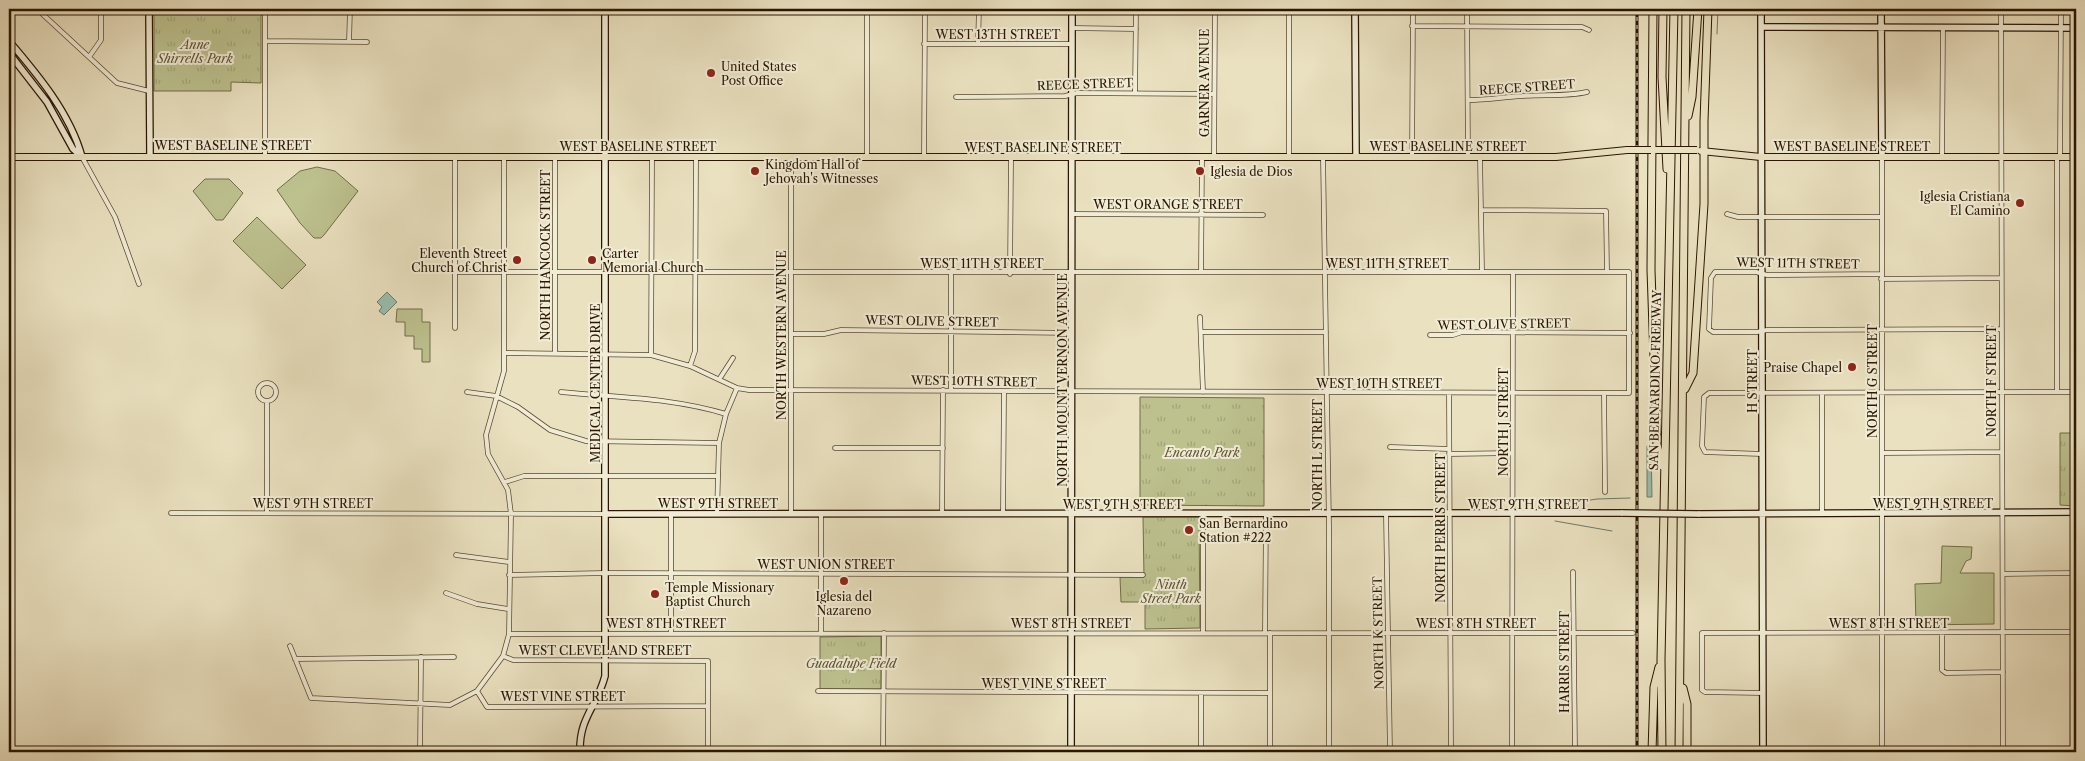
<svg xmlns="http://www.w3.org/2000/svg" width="2085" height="761" font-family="'Libre Caslon Text',serif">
	<defs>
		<pattern id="park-tufts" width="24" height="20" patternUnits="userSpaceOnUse" patternTransform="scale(1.25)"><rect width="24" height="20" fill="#bcc18e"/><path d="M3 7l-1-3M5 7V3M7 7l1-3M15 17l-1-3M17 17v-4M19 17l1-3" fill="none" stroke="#a2a579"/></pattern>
	</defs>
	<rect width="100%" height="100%" fill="#eae1c0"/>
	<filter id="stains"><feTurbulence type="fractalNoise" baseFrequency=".004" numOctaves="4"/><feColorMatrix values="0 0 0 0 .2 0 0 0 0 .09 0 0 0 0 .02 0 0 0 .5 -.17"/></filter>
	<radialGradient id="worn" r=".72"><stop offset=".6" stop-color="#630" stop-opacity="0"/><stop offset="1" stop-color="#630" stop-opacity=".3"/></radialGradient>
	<path fill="#bcc18e" stroke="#736c48" d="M317 167 335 171 358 191 324 235 321 238H314L300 223 277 190 300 171Z
		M205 179H229L243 193 223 220H216L193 191Z
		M257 217 306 265 282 289 233 241Z
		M397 309H422V322H430V362H422V349H414V336H405V322H396Z
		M1942 546 1972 547 1971 559 1966 561 1960 573H1994V624L1916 625 1915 584 1941 583Z"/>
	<path fill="url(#park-tufts)" stroke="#736c48" d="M154 9H261V83L231 82V91H154Z
		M1140 397 1264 398V506L1140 505Z
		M2060 433H2076V506L2060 505Z
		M1143 517H1199L1200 628 1145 629V602H1121L1120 577H1144Z
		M881 636V689H820V637Z"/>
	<path fill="#98beaf" stroke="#6c7b69" d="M387 292 397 302 384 315 379 311 382 307 377 302Z
		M1651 445 1652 497H1647V446Z"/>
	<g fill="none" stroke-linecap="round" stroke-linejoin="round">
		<path stroke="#6c7b69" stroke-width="1" d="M1717 34 1718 9
			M1559 505 1597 499 1630 498
			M1555 521 1612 531"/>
		<defs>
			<path id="street" d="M37 9 117 83 149 91
				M265 9V157
				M1467 9 1468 157
				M2001 9 2003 752
				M605 10 867 11
				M1412 26 1582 27 1589 30
				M1072 28 1136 29
				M265 41 367 42
				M349 42 350 9
				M924 44H1072
				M978 44 979 9
				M89 57 101 40V9
				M1135 92 1136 9
				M956 97 1065 96 1077 93 1214 94
				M1468 100C1486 100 1503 97 1522 96 1543 94 1566 97 1587 92
				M82 157 115 217 139 284
				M455 157V328
				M1289 157V9
				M1323 157 1329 526V752
				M1412 157 1413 9
				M1480 157 1482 272
				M1882 157V752
				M1942 157 1943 27
				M2057 157V392
				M2060 157 2061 9
				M867 158V10
				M924 158 925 9
				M1214 158 1215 9
				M1481 210 1606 211 1607 272
				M1072 214 1263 215
				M1727 214 1738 217H1881
				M455 272H1629V393L749 390 737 388 690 366 651 355 505 353
				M1201 272 1202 158
				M951 273V390
				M1010 274 1011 158
				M1881 274 1767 275 1756 272H1715L1711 278 1709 329 1713 332H1757L1767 330 2001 329
				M1881 279 2001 278
				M1200 317 1203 392
				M1201 332H1326
				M791 334H824L841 330 1072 333
				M1430 335H1453L1462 332 1630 333
				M555 353V157
				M651 355 652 157
				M690 366 695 351V338L696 157
				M720 378 733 358
				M258 392a9 9 0 1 1 18 0a9 9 0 1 1-18 0Z
				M467 392 496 396 518 407 550 430 586 441 719 443
				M561 392C618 398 669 397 726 414
				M1449 393 1451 752
				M1604 393 1605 492
				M1822 393V513
				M1390 447 1449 449
				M835 448H943
				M1882 453 2001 452
				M1449 454 1512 453
				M1762 454 1705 452 1702 446 1704 397 1709 393 2076 392
				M505 482 524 476H717
				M171 513 606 514
				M267 513V402
				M717 513 719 443 726 414 737 388
				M671 514V634
				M791 514V157
				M821 514V634
				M942 514 943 390
				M1003 514 1004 391
				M1203 514V633
				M1386 514 1390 752
				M456 555 509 562
				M1573 572 1575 752
				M2003 574 2076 573
				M509 575 605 573 1143 575
				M446 593 477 604 508 609
				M1265 633 1266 514
				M1270 633V752
				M1942 633V670L1946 673 2003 672
				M509 634 1633 633
				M290 646 311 698 450 705 477 691 503 656 509 634 511 514 508 490 488 454 486 435 504 371V157
				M503 656 513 660 708 661V752
				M295 659 454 657
				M477 691 487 707 707 706
				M818 691 1270 693
				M1763 693 1705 692 1702 690V633L2076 632
				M279 752H281
				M420 752 421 657
				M883 752 884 633
				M1201 752V693
				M1512 752 1513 273
				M2003 752H2076"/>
			<path id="secondary" d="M149 9 150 157
				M1355 9 1356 157
				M1761 9 1763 752
				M1881 9 1882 157
				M1761 27 2076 28
				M9 41C38 75 70 113 82 157
				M9 53 47 102 73 149 82 157
				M606 514 1623 513
				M1698 514 2076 512
				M580 752C579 717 597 707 605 676V9
				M1071 752 1072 9"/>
			<path id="primary" d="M1701 151 1761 157H2076
				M9 157H1556L1627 150"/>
			<path id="highway" d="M1653 9 1651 270 1657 445 1662 466
				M1663 9 1662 77 1667 169
				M1688 116 1692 97 1698 9
				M1685 389 1693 373 1704 204V121L1708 9
				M1683 688 1687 704V752
				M1652 752 1654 687 1659 667
				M1662 752 1661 660 1674 9
				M1679 752 1686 9"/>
		</defs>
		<use href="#street" stroke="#5a4931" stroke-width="5.5"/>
		<use href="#secondary" stroke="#2a1601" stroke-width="8"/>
		<use href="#primary" stroke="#2a1601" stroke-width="8"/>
		<use href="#highway" stroke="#2a1601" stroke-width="9"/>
		<use href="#street" stroke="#f1ecd6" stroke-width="4"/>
		<use href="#secondary" stroke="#f1ecd6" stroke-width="5.5"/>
		<use href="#primary" stroke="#eae1c0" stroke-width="6"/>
		<use href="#highway" stroke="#eae1c0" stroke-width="7"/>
		<defs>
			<path id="rail" d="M1637 9V752"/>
		</defs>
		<use href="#rail" stroke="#2a1601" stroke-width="3"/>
		<use href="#rail" stroke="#f1ecd6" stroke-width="1" stroke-dasharray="4" stroke-linecap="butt"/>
		<defs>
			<path id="secondary-bridge" d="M1623 513 1698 514"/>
			<path id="primary-bridge" d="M1627 150H1651
				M1656 150H1697"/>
		</defs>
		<use href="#secondary-bridge" stroke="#2a1601" stroke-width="8" stroke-linecap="butt"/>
		<use href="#primary-bridge" stroke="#2a1601" stroke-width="8" stroke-linecap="butt"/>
		<use href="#secondary-bridge" stroke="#f1ecd6" stroke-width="5.5"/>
		<use href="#primary-bridge" stroke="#eae1c0" stroke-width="6"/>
	</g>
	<g fill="#8f2418" stroke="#f1ecd6" stroke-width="2">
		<circle cx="711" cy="73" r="5"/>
		<circle cx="755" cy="171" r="5"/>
		<circle cx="1200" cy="171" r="5"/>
		<circle cx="2020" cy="203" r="5"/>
		<circle cx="517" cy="260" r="5"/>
		<circle cx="592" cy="260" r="5"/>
		<circle cx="1852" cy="367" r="5"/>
		<circle cx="1189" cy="530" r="5"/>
		<circle cx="844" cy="581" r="5"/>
		<circle cx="655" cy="594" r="5"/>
	</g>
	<g text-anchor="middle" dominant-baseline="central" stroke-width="4" stroke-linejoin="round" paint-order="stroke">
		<g font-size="12" fill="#2a1601" stroke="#f1ecd6">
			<text x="998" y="34">WEST 13TH STREET</text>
			<text transform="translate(1204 83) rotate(-90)">GARNER AVENUE</text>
			<text transform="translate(1085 84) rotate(-2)">REECE STREET</text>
			<text transform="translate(1527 87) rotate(-4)">REECE STREET</text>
			<text x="233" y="145">WEST BASELINE STREET</text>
			<text x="638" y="146">WEST BASELINE STREET</text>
			<text x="1448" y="146">WEST BASELINE STREET</text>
			<text x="1852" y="146">WEST BASELINE STREET</text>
			<text x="1043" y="147">WEST BASELINE STREET</text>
			<text x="1168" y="204">WEST ORANGE STREET</text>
			<text transform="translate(545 255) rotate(-90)">NORTH HANCOCK STREET</text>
			<text x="982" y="263">WEST 11TH STREET</text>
			<text x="1387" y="263">WEST 11TH STREET</text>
			<text transform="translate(1798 263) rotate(1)">WEST 11TH STREET</text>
			<text transform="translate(932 321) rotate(1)">WEST OLIVE STREET</text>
			<text transform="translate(1504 324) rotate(-1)">WEST OLIVE STREET</text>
			<text transform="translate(781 335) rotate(-90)">NORTH WESTERN AVENUE</text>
			<text transform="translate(1062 380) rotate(-90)">NORTH MOUNT VERNON AVENUE</text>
			<text transform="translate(1655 380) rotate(-89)">SAN BERNARDINO FREEWAY</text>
			<text transform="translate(974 381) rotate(1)">WEST 10TH STREET</text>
			<text transform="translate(1752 381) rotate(-90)">H STREET</text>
			<text transform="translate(1872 381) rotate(-90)">NORTH G STREET</text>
			<text transform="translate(1991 381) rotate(-90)">NORTH F STREET</text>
			<text transform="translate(595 383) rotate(-90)">MEDICAL CENTER DRIVE</text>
			<text x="1379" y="383">WEST 10TH STREET</text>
			<text transform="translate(1503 422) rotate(-90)">NORTH J STREET</text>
			<text transform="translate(1317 455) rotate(-90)">NORTH L STREET</text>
			<text x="313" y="503">WEST 9TH STREET</text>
			<text x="718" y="503">WEST 9TH STREET</text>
			<text x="1933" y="503">WEST 9TH STREET</text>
			<text x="1123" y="504">WEST 9TH STREET</text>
			<text x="1528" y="504">WEST 9TH STREET</text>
			<text transform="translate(1440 528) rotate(-90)">NORTH PERRIS STREET</text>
			<text x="826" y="564">WEST UNION STREET</text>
			<text x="666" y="623">WEST 8TH STREET</text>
			<text x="1071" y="623">WEST 8TH STREET</text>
			<text x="1476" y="623">WEST 8TH STREET</text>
			<text x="1889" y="623">WEST 8TH STREET</text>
			<text transform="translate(1378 633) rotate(-91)">NORTH K STREET</text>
			<text x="605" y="650">WEST CLEVELAND STREET</text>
			<text transform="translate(1564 662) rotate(-90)">HARRIS STREET</text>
			<text x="1044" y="683">WEST VINE STREET</text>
			<text x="563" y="696">WEST VINE STREET</text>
		</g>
		<g font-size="12" font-style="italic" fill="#5d5232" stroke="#f1ecd6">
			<text x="195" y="44">Anne<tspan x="195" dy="14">Shirrells Park</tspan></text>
			<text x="1202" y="452">Encanto Park</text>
			<text x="1171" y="584">Ninth<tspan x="1171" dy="14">Street Park</tspan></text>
			<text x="851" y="663">Guadalupe Field</text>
		</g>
		<g font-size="12" fill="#2a1601" stroke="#f1ecd6" text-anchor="start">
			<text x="721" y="66">United States<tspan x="721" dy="14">Post Office</tspan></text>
			<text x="765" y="164">Kingdom Hall of<tspan x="765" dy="14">Jehovah's Witnesses</tspan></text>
			<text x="1210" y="171">Iglesia de Dios</text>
			<text x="2010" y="196" text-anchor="end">Iglesia Cristiana<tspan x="2010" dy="14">El Camino</tspan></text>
			<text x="507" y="253" text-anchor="end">Eleventh Street<tspan x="507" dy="14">Church of Christ</tspan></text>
			<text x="602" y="253">Carter<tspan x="602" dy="14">Memorial Church</tspan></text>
			<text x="1842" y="367" text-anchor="end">Praise Chapel</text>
			<text x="1199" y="523">San Bernardino<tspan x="1199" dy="14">Station #222</tspan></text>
			<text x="665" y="587">Temple Missionary<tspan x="665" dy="14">Baptist Church</tspan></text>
			<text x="844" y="596" text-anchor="middle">Iglesia del<tspan x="844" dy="14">Nazareno</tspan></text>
		</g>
	</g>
	<rect width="2085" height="761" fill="none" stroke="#eae1c0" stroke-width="30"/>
	<rect x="10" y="10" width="2065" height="741" fill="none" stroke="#2a1601" stroke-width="2.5"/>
	<rect x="15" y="15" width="2055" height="731" fill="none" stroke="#2a1601"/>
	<rect width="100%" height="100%" filter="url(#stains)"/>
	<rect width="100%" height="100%" fill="url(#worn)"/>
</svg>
